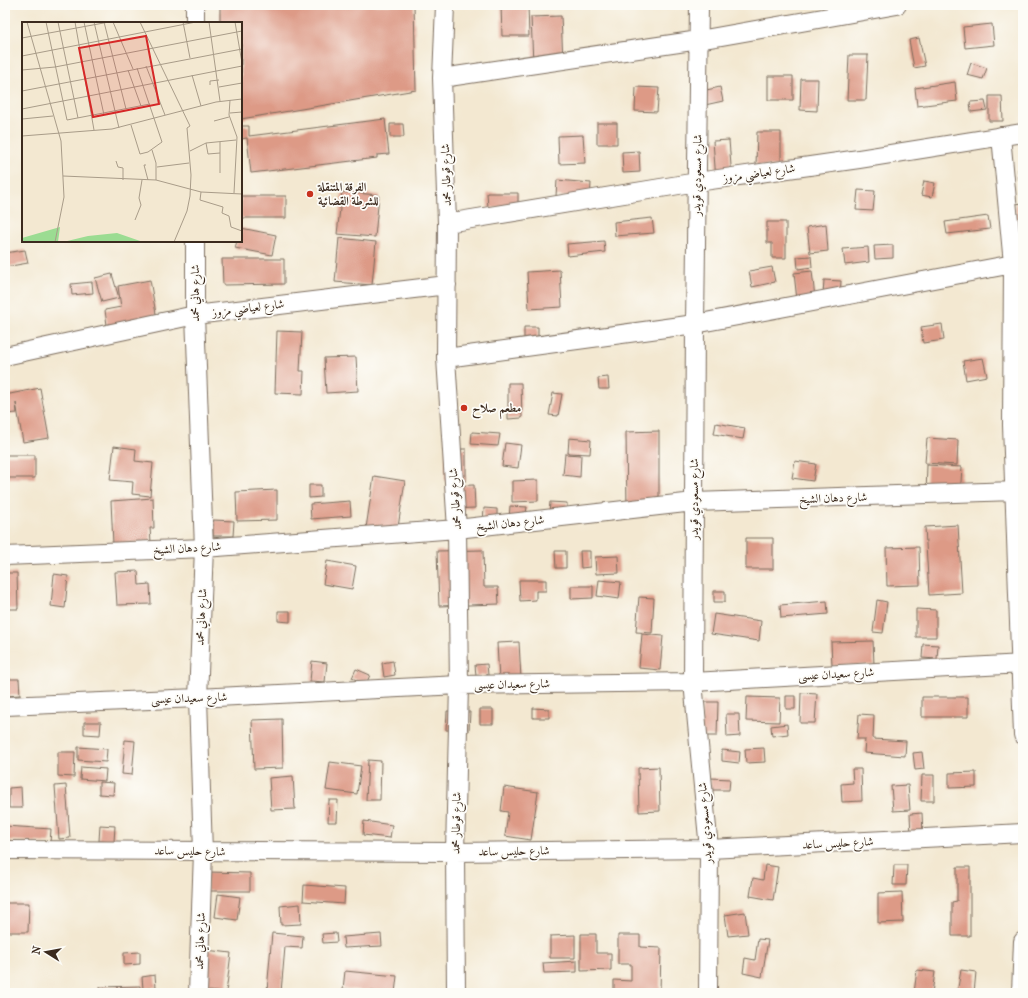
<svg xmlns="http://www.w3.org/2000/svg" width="1028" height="998" font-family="'IM FELL French Canon',Amiri,serif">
	<rect width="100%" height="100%" fill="#fdfcf7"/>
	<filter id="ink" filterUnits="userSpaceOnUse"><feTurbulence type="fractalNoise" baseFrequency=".025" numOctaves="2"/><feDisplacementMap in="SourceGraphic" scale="8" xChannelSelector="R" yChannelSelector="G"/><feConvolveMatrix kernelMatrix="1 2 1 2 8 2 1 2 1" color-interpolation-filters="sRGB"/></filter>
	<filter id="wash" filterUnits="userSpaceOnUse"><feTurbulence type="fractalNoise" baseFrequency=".012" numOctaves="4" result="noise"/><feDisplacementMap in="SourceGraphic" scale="16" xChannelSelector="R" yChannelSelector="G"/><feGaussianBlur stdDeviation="0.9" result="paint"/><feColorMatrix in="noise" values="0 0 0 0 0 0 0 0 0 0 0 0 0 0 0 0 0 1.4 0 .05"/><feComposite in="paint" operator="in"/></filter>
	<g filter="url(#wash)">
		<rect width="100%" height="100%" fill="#f3e8d1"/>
		<g id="blocks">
			<path fill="#dd9a86" d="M220 5H414L416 90 241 119V23H220Z
				M501 5H528L529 36H502Z
				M561 16 563 62 533 63 531 17Z
				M992 24 994 45 965 48 963 27Z
				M919 38 925 66 914 68 909 40Z
				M849 55H868L866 100H847Z
				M971 63 987 68 983 79 967 75Z
				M768 76H793V100H768Z
				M801 79H818L817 111 800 110Z
				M955 82 957 101 917 106 915 88Z
				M636 87 659 88 657 112 635 111Z
				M720 87 723 101 705 105 702 91Z
				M989 96H1002L1003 121H989Z
				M985 101 987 110 971 112 970 102Z
				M385 119 389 154 377 155V158L251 173 247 138 241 139V126H249V136Z
				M597 123H617V144H597Z
				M390 124H403L404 137H390Z
				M757 132H781V166H756Z
				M583 135 585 163 559 164 558 136Z
				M729 140 732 179 716 180 713 141Z
				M639 151 640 172 623 173 622 152Z
				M1018 169H1023V180H1019Z
				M557 180 591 183 590 199 556 196Z
				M924 181 935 183 932 197 921 195Z
				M858 190 875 191 873 211 856 210Z
				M342 192 379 195 375 237 337 234Z
				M487 193H518V207L488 208Z
				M241 196H286V218H241Z
				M1023 203V223L1017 224 1015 204Z
				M988 216 990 229 947 234 945 222Z
				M652 218 654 233 615 236 614 222Z
				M767 222H786V258H772V243H767Z
				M826 224 828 251 810 253 807 227Z
				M241 228 276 235 272 255 235 248 237 241H241Z
				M1023 235V260L1015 261 1013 236Z
				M339 238 376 242 372 285 335 282Z
				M604 241 605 252 568 256 567 244Z
				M893 245V258L875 259 874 246Z
				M868 247 869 262 845 265 843 249Z
				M25 250 28 263 5 267V253Z
				M811 256 812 267 798 269 797 257Z
				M222 259H284V284L223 285Z
				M772 267 775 282 752 287 749 271Z
				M560 270 562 307 529 309 527 272Z
				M812 271 815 298 797 300 794 273Z
				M112 274 119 298 102 302 95 278Z
				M150 280 158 325 108 333 105 310 121 307 118 286Z
				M824 280 841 281 840 296 823 295Z
				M92 282 93 293 72 295 71 284Z
				M942 324 944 340 923 343 921 327Z
				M524 327H538V339H524Z
				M277 331 302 332 300 371H304L303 394 275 393Z
				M356 357 358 391 326 393 324 358Z
				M983 358 987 376 966 380 963 361Z
				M608 377 609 389H599L598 378Z
				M508 383H521L522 418 508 419Z
				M40 388 49 438 23 442 16 403 17 413 5 414V395Z
				M553 393 562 394 558 416 549 415Z
				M716 423 745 428 743 439 714 434Z
				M659 431V511H627L626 432Z
				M472 432 500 434 498 446 471 444Z
				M569 438 591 440 590 454 568 453Z
				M927 438 958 440 957 465 925 463Z
				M505 443 521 445 518 468 502 466Z
				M114 446 136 449 135 461 153 463 150 496 132 494 133 482 110 480Z
				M446 449H466V481H445Z
				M565 454 581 455 580 477 563 475Z
				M5 455H35V478H5Z
				M795 461 816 464 813 481 792 478Z
				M927 465 962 467 960 497 926 495Z
				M374 476 405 481 397 534 366 528Z
				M538 480V501L512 502V481Z
				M309 485H321V497L309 498Z
				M474 485 475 508 448 509 447 486Z
				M277 490V520L237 521 236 492Z
				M153 498 154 528H150L151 542 113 544 111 501Z
				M350 501 351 516 311 519 310 504Z
				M550 502 567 503V517L549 515Z
				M510 506 527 507 525 520 509 519Z
				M484 508 497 509V520H483Z
				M213 520 234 521 233 536H213Z
				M958 525 962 593 929 595 925 527Z
				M746 538H773V569H746Z
				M919 547 920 585 887 586 886 548Z
				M483 550 484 587H498L499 604 439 606 437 551Z
				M555 551H566V568H556Z
				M580 551H590V567L581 568Z
				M618 556 619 573 596 574 595 557Z
				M327 561 356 566 352 589 323 584Z
				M138 571 139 585 150 584 151 604 117 605 115 572Z
				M5 573H17L18 609H7V589H5Z
				M54 574 68 576 65 608 51 606Z
				M519 580H546V591H536V600L520 601Z
				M599 580 621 582 619 599 597 596Z
				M571 586H593V598L571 599Z
				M714 591H725V602H714Z
				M639 597 654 598 652 633 636 632Z
				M877 600 887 602 883 633 873 632Z
				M827 601 828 614 781 618 780 605Z
				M916 609 936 610V637H916Z
				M278 611H290V622L278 621Z
				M714 614 761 621 759 641 711 634Z
				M642 634 663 636 660 670 639 668Z
				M873 641 874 665 832 666 831 642Z
				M519 642 521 679 499 680 497 643Z
				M923 644 938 645 937 659 922 658Z
				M312 661 327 663 325 682 310 681Z
				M393 661 395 675 384 677 382 663Z
				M487 664 488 675 476 676 475 665Z
				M356 669 370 675 366 684 352 678Z
				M5 679H19L20 695 5 696Z
				M801 693 817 694 815 723H800Z
				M786 696H795V709H786Z
				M747 697 780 698 779 722 746 721Z
				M922 697H968V717H922Z
				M702 702H718L717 736H701Z
				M533 708 549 709V718H533Z
				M480 709H493V724H480Z
				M447 711 470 712 469 731 446 730Z
				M726 714H739L740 736 727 737Z
				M859 714 874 715 873 739 906 741 905 756 864 753 865 739H857Z
				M282 719 283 768 254 769 252 720Z
				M84 722H101L100 735 84 734Z
				M787 724 788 734 772 736 771 726Z
				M125 740 135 741 132 775 122 774Z
				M78 747 107 749 106 762 78 760Z
				M764 748 765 762 746 763 745 749Z
				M722 750 740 752 739 763 722 761Z
				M58 752H75L74 777 58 776Z
				M922 752 924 769 915 770 913 753Z
				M368 760 381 761 380 800H366Z
				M330 762 361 766 357 794 326 790Z
				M1022 765H1023V779L1020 778Z
				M81 767 106 769 105 781 80 779Z
				M659 767 660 811 639 812 638 768Z
				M852 769H861L862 801 842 802 841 784 853 783Z
				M976 772V787L949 788V773Z
				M922 775H934V801H921Z
				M293 776 295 809 271 810 269 778Z
				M711 778 730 779 729 790H710Z
				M99 782 114 783 113 795 99 794Z
				M66 785 70 838 59 839 55 786Z
				M908 785 910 810 893 811 891 786Z
				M21 787 22 808H9V788Z
				M504 787 538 792 531 840 505 836 508 812 501 811Z
				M329 800H338L337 822H328Z
				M922 813 923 835 911 836 910 814Z
				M364 821 392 825 390 838 363 835Z
				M100 825 115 826 114 842 99 841Z
				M5 826 51 829 50 843 5 840Z
				M765 865 778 867 773 900 750 896 753 878 763 880Z
				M894 865H907L906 885H893Z
				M957 867H970V936H952V902L957 901Z
				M207 872 250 873V891H207Z
				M304 885 345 888 344 904 303 901Z
				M902 892 903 922 878 923V893Z
				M218 894 240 897 237 920 215 917Z
				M5 903H29L28 932H5Z
				M300 904 301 924 281 925 280 906Z
				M745 912 748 934 728 936 725 915Z
				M272 933 303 936 302 948 285 947 281 992 267 991Z
				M336 933 337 942 323 943 322 934Z
				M381 934 382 946 344 948 343 937Z
				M581 934H596V953H611V970L581 971Z
				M575 935V958H550V936Z
				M618 935H640V947L661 948 660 993H614V980L631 981V964H618Z
				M758 939 768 940 762 977 743 973 745 958 755 960Z
				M206 950 231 953 226 993 192 989Z
				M140 952V964L124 965V953Z
				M577 961V972L544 973 543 963Z
				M917 970 935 972 932 993H914Z
				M961 970 976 972 974 993H957Z
				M345 971 397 976 395 993 343 989Z
				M155 975 156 987 143 989 142 977Z
				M140 986V993H101L100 987Z"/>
		</g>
	</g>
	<g filter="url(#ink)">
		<use href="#blocks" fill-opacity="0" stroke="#7b6c5d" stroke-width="1"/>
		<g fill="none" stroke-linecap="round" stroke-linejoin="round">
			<defs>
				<path id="minor" d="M195 5V23
					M445 5 442 78 447 223 446 358 457 529 459 685 455 852 456 993
					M699 5 695 324 693 682 709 849 708 993
					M442 78 699 40 897 5
					M1001 136 1013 264 1012 425 1023 735
					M447 223 697 182 859 159 1023 133
					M195 241V315L204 548 198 698 203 852 198 993
					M5 356 195 315 447 285
					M446 358 695 324 1013 264
					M5 556 204 548 457 529 694 502 1014 491
					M5 706 198 698 459 685 693 682 1023 664
					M5 850 455 852 709 849 1023 833
					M1021 993 1023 941"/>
			</defs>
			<use href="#minor" stroke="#7b6c5d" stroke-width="20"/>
			<use href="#minor" stroke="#fff" stroke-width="18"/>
		</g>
	</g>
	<g fill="#c8321e" stroke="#fdfcf7" stroke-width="1.5">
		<circle cx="310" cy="194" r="4"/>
		<circle cx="464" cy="408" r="4"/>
	</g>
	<g text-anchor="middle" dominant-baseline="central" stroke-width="3.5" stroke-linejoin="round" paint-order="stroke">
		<g font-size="12" fill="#3b2a1e" stroke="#fdfcf7">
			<text transform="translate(759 173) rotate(-8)">شارع لعياضي مزوز</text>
			<text transform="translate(446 175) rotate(-92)">شارع قوطار محمد</text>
			<text transform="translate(697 175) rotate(-89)">شارع مسعودي قويدر</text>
			<text transform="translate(195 293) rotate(-90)">شارع هاني محمد</text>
			<text transform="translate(248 308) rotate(-7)">شارع لعياضي مزوز</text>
			<text transform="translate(833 498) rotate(-2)">شارع دهان الشيخ</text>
			<text transform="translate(455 499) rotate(-94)">شارع قوطار محمد</text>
			<text transform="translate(694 499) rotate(-90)">شارع مسعودي قويدر</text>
			<text transform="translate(510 523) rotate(-6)">شارع دهان الشيخ</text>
			<text transform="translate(187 548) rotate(-3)">شارع دهان الشيخ</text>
			<text transform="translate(201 617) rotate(-87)">شارع هاني محمد</text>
			<text transform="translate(836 674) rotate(-3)">شارع سعيدان عيسى</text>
			<text transform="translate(512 684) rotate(-1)">شارع سعيدان عيسى</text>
			<text transform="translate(189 698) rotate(-2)">شارع سعيدان عيسى</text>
			<text transform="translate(456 823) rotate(-89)">شارع قوطار محمد</text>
			<text transform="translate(705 823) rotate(-94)">شارع مسعودي قويدر</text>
			<text transform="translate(838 843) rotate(-3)">شارع حليس ساعد</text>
			<text transform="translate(190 851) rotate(1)">شارع حليس ساعد</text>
			<text transform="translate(514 851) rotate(-1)">شارع حليس ساعد</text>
			<text transform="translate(200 941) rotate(-88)">شارع هاني محمد</text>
		</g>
		<g font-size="12" font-weight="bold" fill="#3b2a1e" stroke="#fdfcf7" text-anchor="start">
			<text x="318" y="187">الفرقة المتنقلة<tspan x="318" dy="14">للشرطة القضائية</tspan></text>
			<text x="472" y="408">مطعم صلاح</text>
		</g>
	</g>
	<g transform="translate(22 22)">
		<rect width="220" height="220" fill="#f3e8d1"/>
		<path d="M38 205 36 220H0V216ZM95 211 121 220H41L66 214Z" fill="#9bdc92"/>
		<path fill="none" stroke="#a99c89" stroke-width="1" d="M5 0 39 119 42 175 33 220M24 0 45 98 128 82M36 0 56 96M53 0 72 108M62 0 82 93M72 0 97 106M82 0 104 87M91 0 111 47M118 0 168 104 165 106 169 153 168 174 165 189 152 220M161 0 168 36M187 0 198 79M213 0 220 41M0 16 87 0M0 34 174 0M124 44 143 93M0 48 33 45 220 9M106 48 119 84M170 53 179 84M188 63V59L197 58M197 65 220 61M0 69 220 27M208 78 207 93 215 115 212 171M0 87 220 44M208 91 220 90M0 97 31 94M192 99 207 95M109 103 118 132 126 130 140 120 115 46M0 114 90 107 194 80 220 77M184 121 186 132 198 131M130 128 134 141V158M168 129 184 121 214 118M94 139 96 145 101 146V158M124 143H122L126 158M135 145 167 141M198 151V120M41 154 134 158 179 170 220 172M179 170 178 178 201 185 200 191 207 194 209 205 220 209M113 198 119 183 117 176 120 158"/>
		<path fill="#d62828" fill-opacity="0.15" stroke="#d62828" stroke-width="2" d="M124 14 137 82 71 95 57 26Z"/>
		<rect width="220" height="220" fill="none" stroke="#3b2a1e" stroke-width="2"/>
	</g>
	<rect width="1028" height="998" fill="none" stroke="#fdfcf7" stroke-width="20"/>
	<g transform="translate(46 952) rotate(281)" stroke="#fdfcf7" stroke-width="3" paint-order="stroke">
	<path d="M0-3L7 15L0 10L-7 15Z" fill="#3b2a1e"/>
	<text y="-6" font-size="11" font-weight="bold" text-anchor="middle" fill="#3b2a1e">N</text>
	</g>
</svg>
